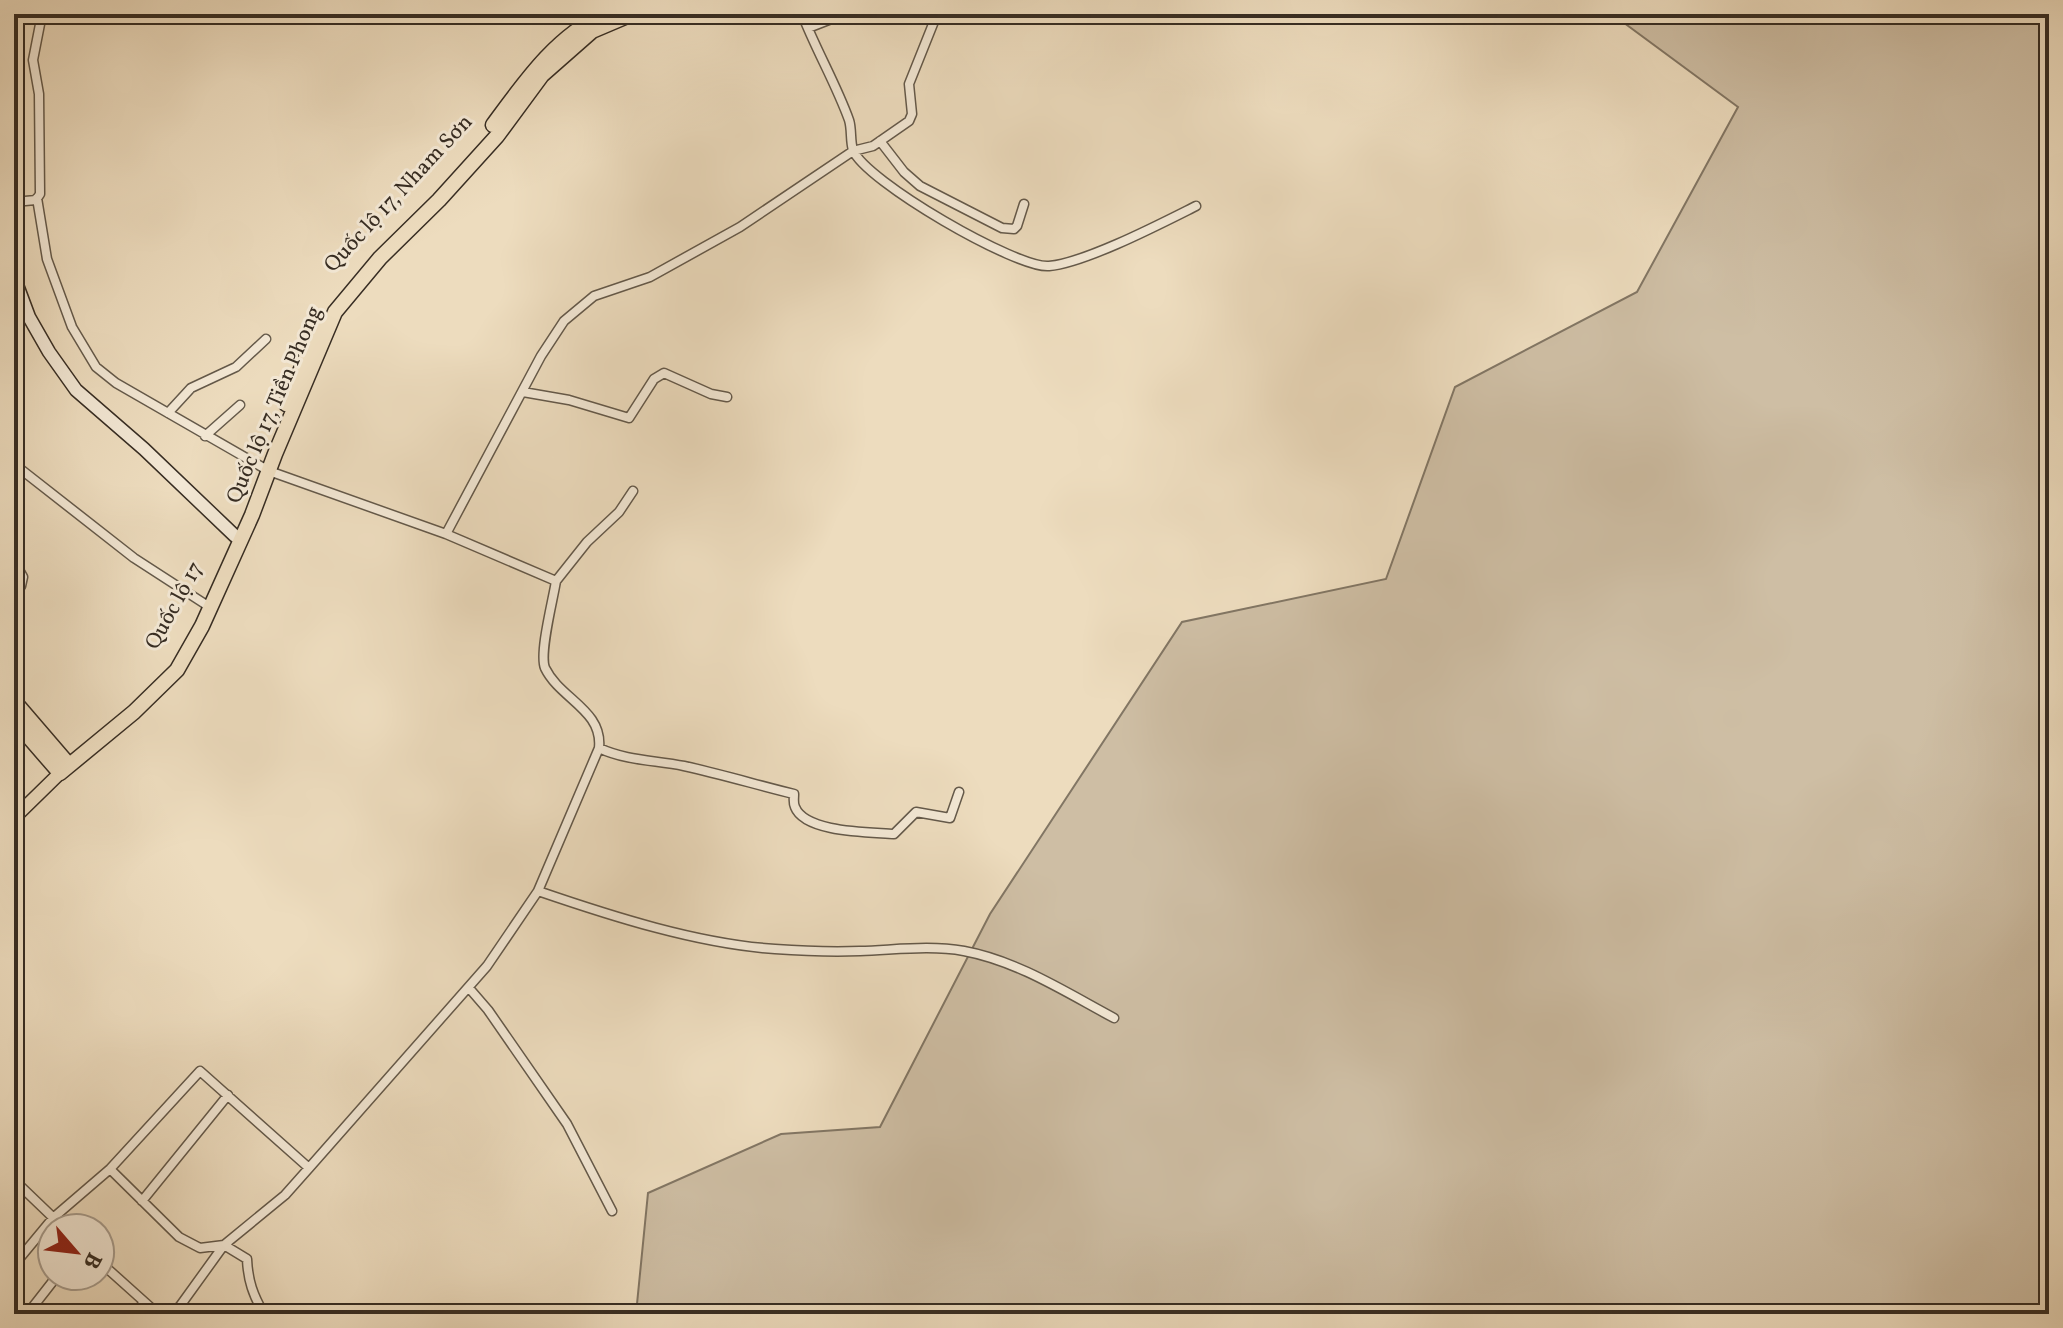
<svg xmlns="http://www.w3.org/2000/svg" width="2063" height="1328" font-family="Vollkorn,serif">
	<rect width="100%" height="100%" fill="#eddcbe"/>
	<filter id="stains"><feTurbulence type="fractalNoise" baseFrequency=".0025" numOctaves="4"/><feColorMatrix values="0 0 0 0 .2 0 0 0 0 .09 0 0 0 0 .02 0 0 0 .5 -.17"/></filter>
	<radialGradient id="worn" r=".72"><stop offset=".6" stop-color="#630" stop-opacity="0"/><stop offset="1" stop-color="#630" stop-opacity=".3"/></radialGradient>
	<path fill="#cebea4" stroke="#827664" stroke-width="2" d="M1612 14H2049V1314H636L648 1193 781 1134 880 1127 990 914 1182 622 1386 579 1455 387 1637 292 1738 107Z"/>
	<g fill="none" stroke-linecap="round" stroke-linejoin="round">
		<defs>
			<path id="street" d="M802 14C816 50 836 84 849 120 852 129 850 141 853 150 865 181 1017 269 1049 266 1085 263 1162 223 1196 206
				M808 28 844 14
				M880 141 904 172 920 186 1002 228 1014 229 1017 226 1024 204
				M14 202 36 200 40 194 39 94 33 60 42 14
				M523 392 569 400 629 418 654 379 664 373 711 394 727 397
				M168 413 191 388 236 367 266 339
				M205 436 240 405
				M14 464 134 558 205 604
				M446 534 541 356 564 321 594 296 650 277 740 227 853 151 873 146 909 121 912 114 909 84 937 14
				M14 561 23 577 21 586 14 595
				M556 581 587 542 619 512 633 491
				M599 748C627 761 655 760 684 766 721 774 757 785 794 794 794 799 793 803 795 807 805 833 871 832 894 834L916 812 950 818 959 792
				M538 891C611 916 698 944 775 949 803 951 832 952 860 951 895 950 930 945 964 951 1018 961 1067 993 1114 1018
				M469 988 488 1010 567 1124 612 1211
				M110 1169 179 1237 200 1248 224 1245 247 1259C248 1281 253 1295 264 1314
				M14 1180 64 1228
				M142 1201 228 1095
				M100 1262 158 1314
				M14 1265 53 1218 110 1169 200 1071 309 1168 487 966 538 891 599 748C603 710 560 699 545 668 539 653 553 600 556 581L446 534 269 471 116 383 96 367 72 327 47 259 37 198
				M32 1308 57 1276
				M135 1314 143 1303
				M170 1314 180 1306 224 1245 285 1195 309 1168"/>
			<path id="secondary" d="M14 277 29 317 49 352 76 390 144 449 235 536"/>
			<path id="primary" d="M14 818 60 773"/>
			<path id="highway" d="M493 125C524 83 556 36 605 14
				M286 404 322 321
				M14 701 69 765
				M14 720 60 773 134 712 177 670 202 626 252 515 275 454 335 312 380 258 439 200 497 136 542 75 592 31 632 14"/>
		</defs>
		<use href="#street" stroke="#64594a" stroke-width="11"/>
		<use href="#secondary" stroke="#372d23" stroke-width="15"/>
		<use href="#primary" stroke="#372d23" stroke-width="15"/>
		<use href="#highway" stroke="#372d23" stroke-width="17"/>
		<use href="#street" stroke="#f3e8d5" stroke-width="8"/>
		<use href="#secondary" stroke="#f3e8d5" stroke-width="12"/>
		<use href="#primary" stroke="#eddcbe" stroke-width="12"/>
		<use href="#highway" stroke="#eddcbe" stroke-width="14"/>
	</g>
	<g text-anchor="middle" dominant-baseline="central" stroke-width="6" stroke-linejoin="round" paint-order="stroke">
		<g font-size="22" fill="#372d23" stroke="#f3e8d5">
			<text transform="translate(399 194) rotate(-47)">Quốc lộ 17, Nham Sơn</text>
			<text transform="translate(275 405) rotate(-67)">Quốc lộ 17, Tiền Phong</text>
			<text transform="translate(175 606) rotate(-61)">Quốc lộ 17</text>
		</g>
	</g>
	<rect width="2063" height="1328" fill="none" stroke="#eddcbe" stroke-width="48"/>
	<rect x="16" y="16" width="2031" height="1296" fill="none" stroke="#372d23" stroke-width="4"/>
	<rect x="24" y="24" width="2015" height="1280" fill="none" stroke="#372d23" stroke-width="2"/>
	<g transform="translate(76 1252) rotate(118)"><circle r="38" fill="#f3e8d5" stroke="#a89d8e" stroke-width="2"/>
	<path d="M0-6L14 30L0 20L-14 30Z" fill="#8f2418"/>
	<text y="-12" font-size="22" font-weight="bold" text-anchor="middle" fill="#372d23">B</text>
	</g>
	<rect width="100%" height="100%" filter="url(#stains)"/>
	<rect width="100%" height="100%" fill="url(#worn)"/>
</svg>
